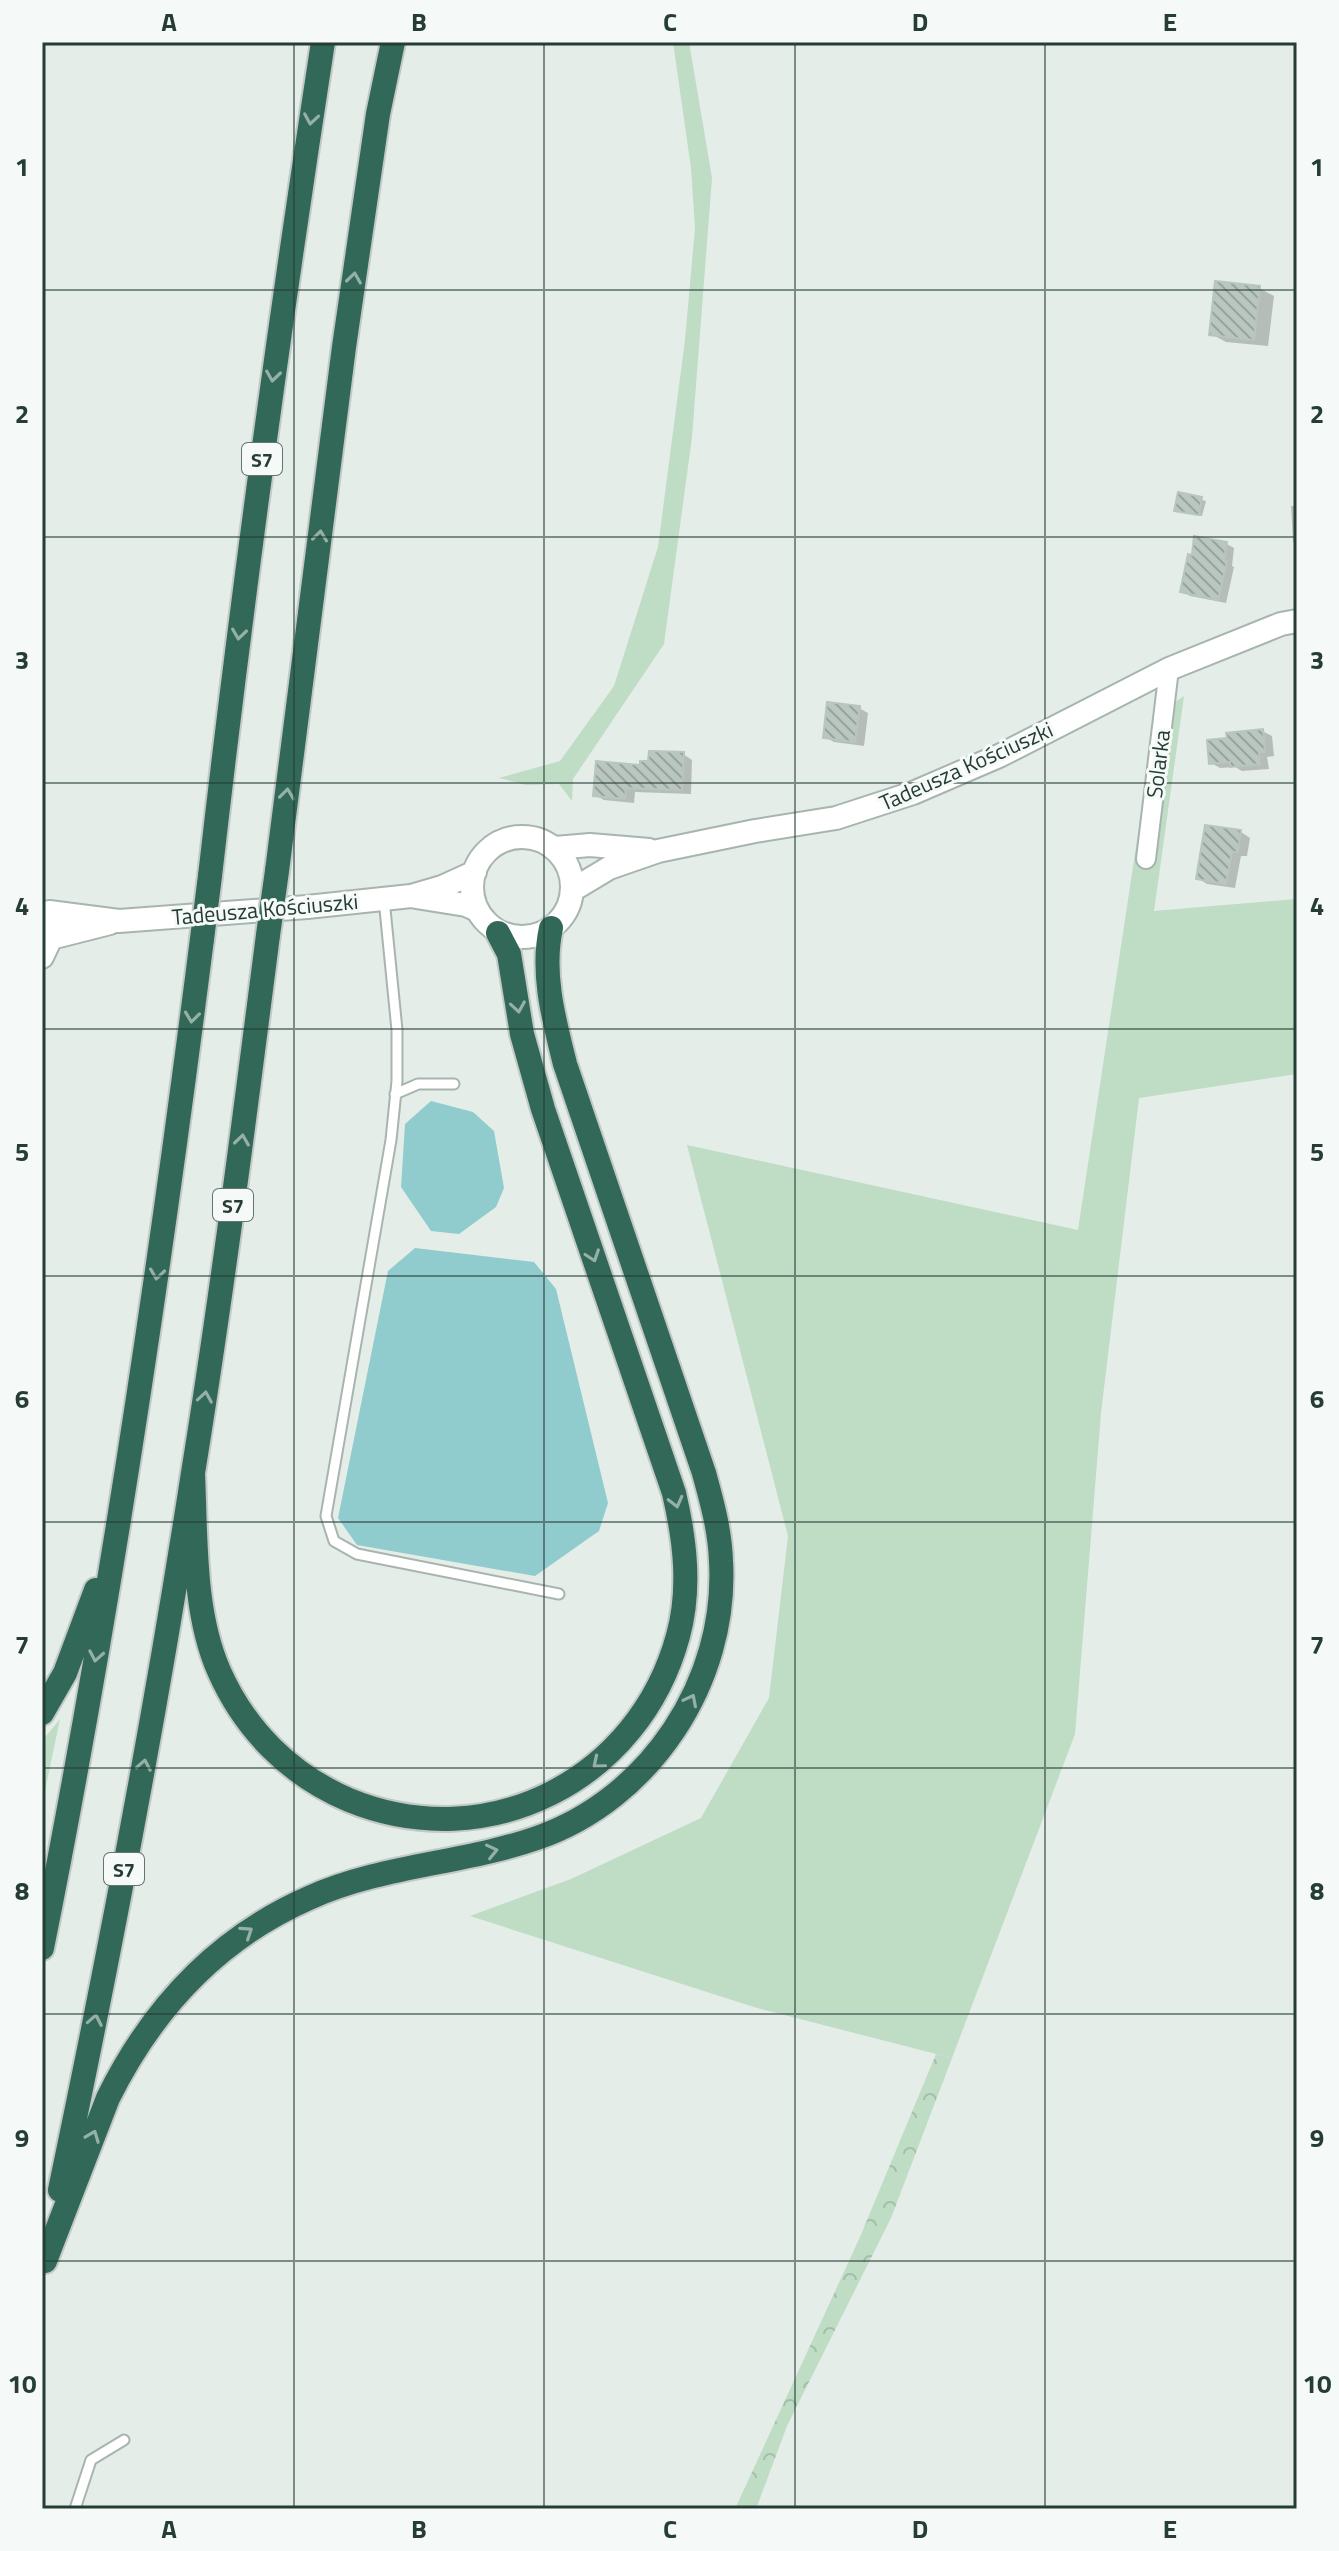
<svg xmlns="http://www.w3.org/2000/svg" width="1339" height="2551" font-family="'Titillium Web',sans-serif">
	<defs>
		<pattern id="forest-crowns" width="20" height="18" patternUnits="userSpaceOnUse" patternTransform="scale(2)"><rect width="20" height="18" fill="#bfdcc4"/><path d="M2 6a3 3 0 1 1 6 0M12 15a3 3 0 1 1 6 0" fill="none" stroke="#a4bea9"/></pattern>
		<pattern id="building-back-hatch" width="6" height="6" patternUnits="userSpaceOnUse" patternTransform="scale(2)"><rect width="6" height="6" fill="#bac7c1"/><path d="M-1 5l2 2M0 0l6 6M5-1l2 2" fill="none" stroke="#97a39e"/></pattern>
	</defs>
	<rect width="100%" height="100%" fill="#e4ede8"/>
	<path fill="#bfdcc4" d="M673 42H689L712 178 692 437 664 644 573 779 572 801 559 784 526 785 499 778 560 761 614 686 658 547 685 340 695 228 691 168Z
		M1184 696 1154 911 1297 899V1074L1139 1098 1101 1413 1075 1734 952 2058 757 2008 470 1916 571 1879 701 1818 769 1698 788 1536 687 1145 1078 1230 1156 715Z
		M60 1719 42 1805V1741Z"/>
	<path fill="url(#forest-crowns)" d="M936 2054 952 2058 891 2218 787 2426 756 2509H735L860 2237Z"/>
	<path fill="#90cbce" d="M431 1101 473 1112 494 1131 504 1188 496 1207 459 1234 431 1231 401 1187 405 1124Z
		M415 1248 534 1262 556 1289 608 1503 599 1531 535 1576 357 1545 338 1518 388 1271Z"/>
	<path fill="#0003" d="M1259 288 1274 296 1268 346 1226 342 1211 334Z
		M1179 494 1206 501 1202 516 1180 512Z
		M1291 506H1297V544L1293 542Z
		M1227 544 1234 548 1232 566 1234 567 1226 603 1190 596 1182 591Z
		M859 708 868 713 864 746 834 742 825 737Z
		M1262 731 1272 736 1274 756 1267 757 1269 769 1242 771 1235 767 1220 768 1211 763Z
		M683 754 692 760 691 794 635 792 634 803 604 800 595 795 642 767Z
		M1207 827 1241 832 1250 838 1247 856H1241L1235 888 1207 884 1198 878Z"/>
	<path fill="url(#building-back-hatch)" stroke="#b7c6be" stroke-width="2" d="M1215 281 1260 286 1254 340 1209 335Z
		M1178 492 1202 497 1199 515 1174 511Z
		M1194 536 1227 542 1224 561H1227L1218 600 1180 592 1188 554 1192 555Z
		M827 702 860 706 855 742 823 738Z
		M1263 729 1265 752H1259L1260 764 1230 767V762L1209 764 1207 740 1227 738 1226 733Z
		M649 751 684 752 682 790 626 788 625 799 593 796 596 761 640 765V761H648Z
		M1205 825 1241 830 1238 852H1232L1226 884 1196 879Z"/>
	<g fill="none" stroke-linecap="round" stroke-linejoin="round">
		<defs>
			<path id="service" d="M384 899 397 1030V1081L391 1140 326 1516 334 1541 357 1554 559 1594
				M395 1094 418 1084H454
				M75 2509 91 2460 124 2440"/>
			<path id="minor" d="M1146 859 1169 669"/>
			<path id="tertiary" d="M472 887a50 50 0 1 1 100 0a50 50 0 1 1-100 0Z
				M555 848 590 845 649 850
				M574 889 609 868 658 851 755 831 836 818 913 793 999 756 1169 669 1281 624 1297 621
				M416 897 466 905 477 910
				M49 912 119 921 307 907 411 896 442 887 475 872
				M51 938 110 923
				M42 957 51 938V924"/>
			<path id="motorway" d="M277 871 344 347 378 114 393 42
				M210 876C242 597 280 320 323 42
				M193 1474C196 1538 193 1612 219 1671 245 1730 290 1775 349 1800 488 1857 639 1780 678 1636 691 1589 685 1540 674 1493L543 1109 522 1034 509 954 498 933
				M42 1713 65 1673 96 1590
				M42 1948C109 1614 159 1277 202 939
				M60 2190C110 1952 156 1713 193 1473 222 1294 245 1114 268 935
				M45 2261 108 2098C152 2009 218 1938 309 1898 382 1865 462 1864 537 1838 650 1799 728 1681 721 1561 720 1531 712 1502 704 1473L565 1064C554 1020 541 973 551 928"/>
		</defs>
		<use href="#service" stroke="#a7b5ae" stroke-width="13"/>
		<use href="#minor" stroke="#a7b5ae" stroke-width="22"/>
		<use href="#tertiary" stroke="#a7b5ae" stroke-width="26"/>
		<use href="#motorway" stroke="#c2c9c6" stroke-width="28"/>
		<use href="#service" stroke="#fff" stroke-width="9"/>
		<use href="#minor" stroke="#fff" stroke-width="18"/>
		<use href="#tertiary" stroke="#fff" stroke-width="22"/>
		<use href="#motorway" stroke="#326857" stroke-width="24"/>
		<defs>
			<path id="motorway-bridge" d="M268 935 277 871
				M202 939 210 876"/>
		</defs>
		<use href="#motorway-bridge" stroke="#c2c9c6" stroke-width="28" stroke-linecap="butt"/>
		<use href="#motorway-bridge" stroke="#326857" stroke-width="24"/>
	</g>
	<defs><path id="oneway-chevron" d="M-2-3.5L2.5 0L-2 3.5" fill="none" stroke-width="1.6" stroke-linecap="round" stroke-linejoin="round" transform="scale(2)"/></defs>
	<g stroke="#94b0a7">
		<use href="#oneway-chevron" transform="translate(311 119) rotate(99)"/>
		<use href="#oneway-chevron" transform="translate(354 278) rotate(-82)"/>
		<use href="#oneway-chevron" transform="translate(273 376) rotate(98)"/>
		<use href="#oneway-chevron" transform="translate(320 536) rotate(-83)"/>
		<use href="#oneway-chevron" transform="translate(239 634) rotate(98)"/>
		<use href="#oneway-chevron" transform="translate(287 794) rotate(-83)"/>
		<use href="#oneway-chevron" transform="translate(518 1007) rotate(81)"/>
		<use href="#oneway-chevron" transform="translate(192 1017) rotate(97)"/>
		<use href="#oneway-chevron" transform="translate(242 1140) rotate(-82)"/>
		<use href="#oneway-chevron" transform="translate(593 1256) rotate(71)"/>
		<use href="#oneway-chevron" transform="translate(157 1274) rotate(98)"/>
		<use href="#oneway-chevron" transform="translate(205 1397) rotate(-81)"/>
		<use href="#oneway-chevron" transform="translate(676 1502) rotate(76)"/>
		<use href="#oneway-chevron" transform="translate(96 1656) rotate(100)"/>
		<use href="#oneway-chevron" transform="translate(691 1700) rotate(-63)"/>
		<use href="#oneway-chevron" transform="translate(598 1763) rotate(140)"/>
		<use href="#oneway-chevron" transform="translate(144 1765) rotate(-80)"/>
		<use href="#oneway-chevron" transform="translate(492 1851) rotate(-13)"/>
		<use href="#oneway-chevron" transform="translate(247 1932) rotate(-34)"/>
		<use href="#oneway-chevron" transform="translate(95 2020) rotate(-79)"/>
		<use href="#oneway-chevron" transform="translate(93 2136) rotate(-69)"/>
	</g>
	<path fill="none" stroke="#253d34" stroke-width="2" stroke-opacity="0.55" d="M294 42V2509M544 42V2509M795 42V2509M1045 42V2509M42 290H1297M42 537H1297M42 783H1297M42 1029H1297M42 1276H1297M42 1522H1297M42 1768H1297M42 2014H1297M42 2261H1297"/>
	<g text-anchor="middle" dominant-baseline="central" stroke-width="6" stroke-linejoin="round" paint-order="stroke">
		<g fill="#f5f9f7" stroke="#63756e" stroke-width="2">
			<rect x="242" y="443" width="40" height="32" rx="6"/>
			<rect x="213" y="1189" width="40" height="32" rx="6"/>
			<rect x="104" y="1853" width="40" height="32" rx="6"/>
		</g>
		<g font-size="20" font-weight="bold" fill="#253d34">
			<text x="262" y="459">S7</text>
			<text x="233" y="1205">S7</text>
			<text x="124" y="1869">S7</text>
		</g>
		<g font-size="22" fill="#253d34" stroke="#f5f9f7">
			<text transform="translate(1158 764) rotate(-83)">Solarka</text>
			<text transform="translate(966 766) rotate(-24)">Tadeusza Kościuszki</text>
			<text transform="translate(265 909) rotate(-5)">Tadeusza Kościuszki</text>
		</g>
	</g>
	<rect width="1339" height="2551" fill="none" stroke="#f5f9f7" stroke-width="88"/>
	<rect x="44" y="44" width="1251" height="2463" fill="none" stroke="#253d34" stroke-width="3"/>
	<g font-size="26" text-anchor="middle" font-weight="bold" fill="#253d34">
		<text x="169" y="31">A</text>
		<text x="419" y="31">B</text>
		<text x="670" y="31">C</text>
		<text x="920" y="31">D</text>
		<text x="1170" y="31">E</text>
		<text x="22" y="176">1</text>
		<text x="1317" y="176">1</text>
		<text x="22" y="423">2</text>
		<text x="1317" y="423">2</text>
		<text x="22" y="669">3</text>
		<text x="1317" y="669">3</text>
		<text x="22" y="915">4</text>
		<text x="1317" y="915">4</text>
		<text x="22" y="1161">5</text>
		<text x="1317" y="1161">5</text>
		<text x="22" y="1408">6</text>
		<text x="1317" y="1408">6</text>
		<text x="22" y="1654">7</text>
		<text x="1317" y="1654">7</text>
		<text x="22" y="1900">8</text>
		<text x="1317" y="1900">8</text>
		<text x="22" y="2147">9</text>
		<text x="1317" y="2147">9</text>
		<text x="22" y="2393">10</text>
		<text x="1317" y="2393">10</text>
		<text x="169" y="2538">A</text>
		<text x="419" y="2538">B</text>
		<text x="670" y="2538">C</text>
		<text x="920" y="2538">D</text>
		<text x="1170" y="2538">E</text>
	</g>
</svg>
